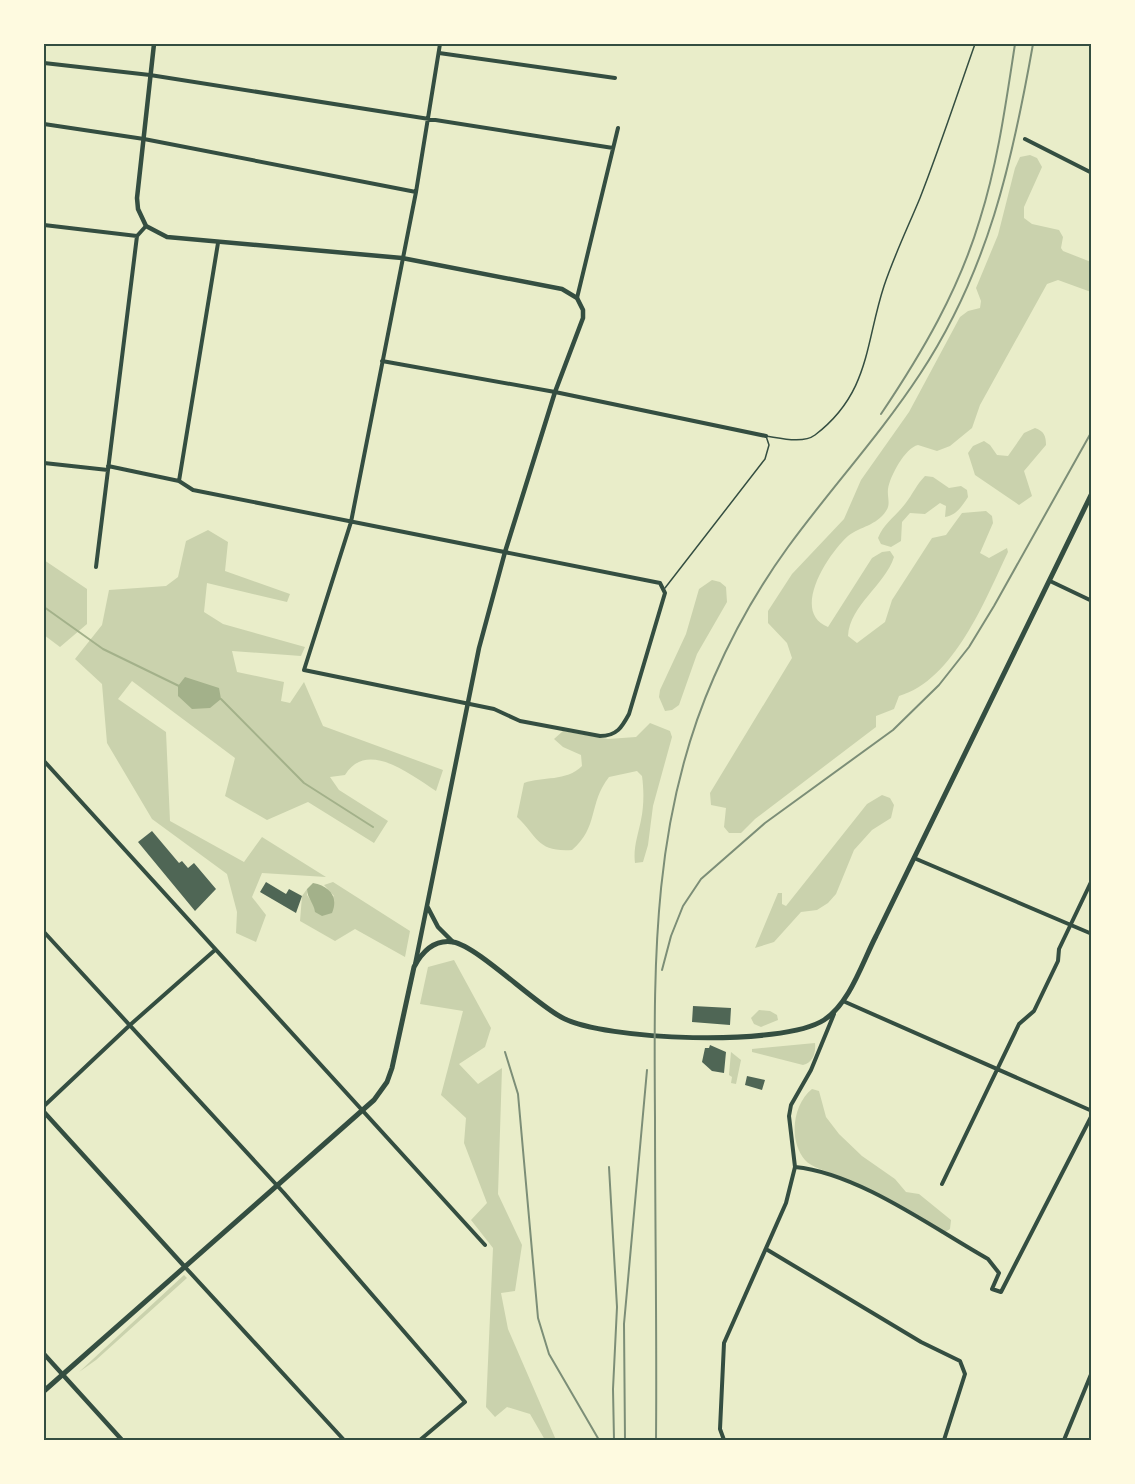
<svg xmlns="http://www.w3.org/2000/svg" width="1135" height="1484" font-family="'DM Sans',sans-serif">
	<rect width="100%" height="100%" fill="#e9edc9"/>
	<path fill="#cad2ad" d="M1030 155 1037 158 1042 167 1024 207V218L1032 224 1059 230 1063 237 1061 248 1063 251 1091 262V292L1058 280 1047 284 980 405 972 428 950 446 937 451 918 445C905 448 890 476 888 489 887 497 891 504 886 511 876 526 861 526 848 536 828 554 790 612 828 627L872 558 882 552 890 551 894 557C885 585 850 605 848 636L857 643 885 622 892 600 932 538 946 535 962 513 986 511 992 516 993 523 980 553 989 558 1007 548 1008 552C985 600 954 680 899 696L894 709 876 716V727L872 730 755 819 741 833H729L724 827 726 808 711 805 710 793 792 658 787 643 768 623V611L792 574 844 519 861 480 909 412 960 317 968 311 980 308 981 301 976 288 998 235 1015 168 1020 157Z
		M1035 428C1044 431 1046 436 1046 445L1024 471 1032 496 1019 505 975 475 968 453 973 446 984 441 990 445 997 455 1008 456 1024 433Z
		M925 476 933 477 949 488 961 486 967 490 968 497C962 506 957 515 945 517L946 506 940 503 925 514 910 513 902 522 901 541 891 547 881 544 878 538C884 523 896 516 905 504 913 494 916 485 925 476Z
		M208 530 228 542 225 571 290 594 287 602 207 583 204 612 223 624 305 647 301 656 232 651 237 672 284 682 281 701 290 703 304 682 323 726 443 770 436 791C411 775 367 739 345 775L330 777 339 790 388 821 374 843 308 802 267 820 225 796 235 758 132 681 118 699 166 732 170 821 244 862 262 837 326 877 262 873 252 897 266 915 256 942 236 933 237 912 227 874 152 819 107 743 102 684 75 659 102 625 109 590 166 586 178 577 186 541Z
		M44 560 87 589V624L60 647 44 635Z
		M712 580 720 582 726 587 727 602 697 654 679 705 672 710 665 711 659 697 660 690 686 634 699 589Z
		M650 723 670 731 672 737 653 806 648 845 643 862 635 863C633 848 638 835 641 820 644 806 644 790 642 776L637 771 609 777C588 804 599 827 572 850 537 852 539 838 517 817L524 783C543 776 566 782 582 766L581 755 563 747 554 739 563 731 608 739 636 737Z
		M882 795 890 798 894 805 891 818 872 830 854 850 836 894 828 903 817 910 801 912 774 942 755 948 778 893H782V904L786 906 867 804Z
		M333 882 410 931 405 957 355 929 335 941 300 921 302 896 307 889V895L314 905 334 896 324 885Z
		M454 960 491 1028 485 1047 459 1064 478 1084 502 1068 498 1194 522 1245 515 1291 501 1293 508 1329 556 1440H545L530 1414 507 1407 495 1417 486 1407 493 1248 471 1220 487 1203 464 1143 466 1118 441 1095 463 1011 420 1004 428 967Z
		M759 1010 770 1011 777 1015 778 1020 761 1027 754 1024 751 1018Z
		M815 1043C816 1053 813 1063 803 1065L752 1052V1049Z
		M731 1052 741 1060 736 1084 731 1083 732 1077 729 1075Z
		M812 1089 819 1091 826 1117 839 1134 862 1156 895 1179 906 1192 919 1194 951 1220 950 1229 942 1234C906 1212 872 1190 833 1174 824 1170 811 1167 805 1160 788 1140 793 1104 812 1089Z
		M184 1275 187 1278 96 1360 79 1372Z"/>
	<path fill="#a3b18a" d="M185 677 219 688 221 699 210 708 192 709 178 696V686Z
		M313 883C329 886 339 896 332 913L322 916 315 912C314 903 307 898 307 889Z"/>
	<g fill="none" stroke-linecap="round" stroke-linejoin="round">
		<path stroke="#a3b18a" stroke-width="2" d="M44 607 103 649 181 687
			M221 699 304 783 373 827"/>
	</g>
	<path fill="#4f6655" d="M152 831 179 863 182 861 188 868 194 863 216 889 195 911 138 842Z
		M266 882 286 894 289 889 302 896 296 913 260 892Z
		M693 1006 731 1008 730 1025 692 1022Z
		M710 1045 726 1052 724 1073 712 1071 702 1062 705 1048H709Z
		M747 1076 765 1080 762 1090 745 1085Z"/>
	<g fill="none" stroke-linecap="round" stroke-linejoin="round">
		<path stroke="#344e41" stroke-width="1.5" d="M665 588 765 459 769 445 766 436C780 438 803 444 815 435 870 393 865 344 884 286 894 256 908 227 920 198 940 147 957 95 975 44"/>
		<path stroke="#344e41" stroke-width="4" d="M439 53 615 78
			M44 63 150 75 613 148
			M44 124 144 139 416 192
			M1025 139 1092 173
			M44 225 137 236
			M137 236 146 226
			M577 298 618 128
			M382 361 555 392 766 436
			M44 463 108 470
			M108 466 179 481 193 490 660 583 665 593 629 714C622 727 617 736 600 736L520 721 494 709 304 670 351 522 416 192 440 44
			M179 481 218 243
			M96 567 137 236
			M1050 581 1092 601
			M44 761 485 1245
			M914 858 1092 934
			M44 932 284 1193 465 1402 420 1440
			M843 1001 1092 1111
			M44 1106 130 1025 215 950
			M795 1167C858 1173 933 1228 988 1259L999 1273 992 1289 1001 1292 1092 1115
			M942 1184 1019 1024 1034 1011 1058 961 1059 949 1092 880
			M766 1249 921 1342 960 1361 965 1374 944 1440
			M185 1267 344 1440
			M724 1440 720 1429 724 1343 786 1203 795 1167 789 1116 791 1105 811 1070 834 1014
			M1064 1440 1092 1372"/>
		<path stroke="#344e41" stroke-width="4.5" d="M154 44 137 198 138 209 146 226 167 237 402 258 562 289 577 298 583 310V318L555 392 505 552 479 648 415 965
			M427 906 438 927 453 942
			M44 1112 185 1267
			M44 1354 122 1440"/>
		<path stroke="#344e41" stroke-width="5" d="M44 1391 374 1100 387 1082 392 1068 414 967C422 952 434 939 453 942 477 946 533 1002 561 1017 604 1041 782 1047 824 1020 850 1003 862 963 876 936L1092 493"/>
		<path stroke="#7c8e77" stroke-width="2" d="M881 414C922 353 959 290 980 219 998 162 1006 102 1015 44
			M662 970 671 936 683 906 701 879 765 823 893 730 939 685 969 647 994 606 1092 431
			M505 1052 518 1094 538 1318 549 1354 599 1440
			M609 1167 617 1307 613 1389 614 1440
			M625 1440 624 1324 647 1070
			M656 1440C657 1333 655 1226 655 1118 654 965 651 820 714 677 734 631 759 587 788 547 831 488 880 435 920 374 988 271 1012 163 1033 44"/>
	</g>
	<rect width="1135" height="1484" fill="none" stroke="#fefae0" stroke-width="90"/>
	<rect x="45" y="45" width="1045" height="1394" fill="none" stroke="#344e41" stroke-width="2"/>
</svg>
